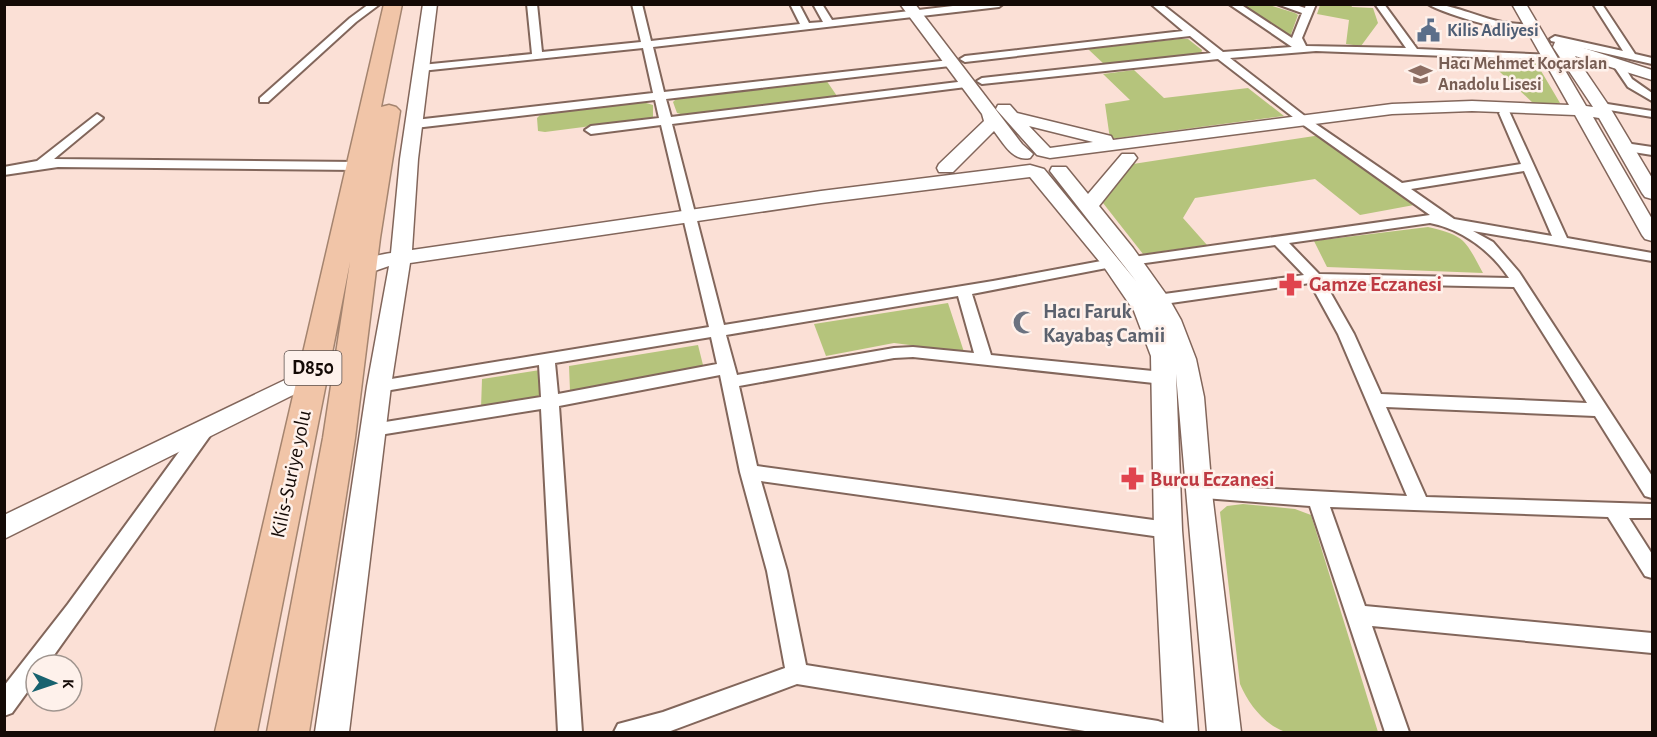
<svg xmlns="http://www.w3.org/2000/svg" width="1657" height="737" font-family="'Alegreya Sans',sans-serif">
	<rect width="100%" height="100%" fill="#fbe0d6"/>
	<path fill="#b5c47c" d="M1240 5H1269L1295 13 1298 15 1290 37Z
		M1320 5H1351L1352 7 1373 8 1378 23 1361 46 1346 44 1349 20 1317 14Z
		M1179 39H1188L1202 50 1201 54 1105 65 1088 49Z
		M1483 56 1534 59 1560 103 1534 104Z
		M1134 70 1164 98 1248 88 1284 116 1110 139 1105 104 1130 100 1103 74Z
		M826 80 837 96 684 115 677 113 673 102 677 98Z
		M643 102 653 105V118L545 132 538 131 537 118 542 113Z
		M1321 135 1414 205 1360 215 1315 179 1195 198 1183 218 1207 245 1143 254 1103 203 1133 164Z
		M1428 227C1466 236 1465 240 1483 273L1327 267 1314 241Z
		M948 303 964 352 894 343 826 356 814 324Z
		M698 345 704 369 570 391 569 366Z
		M540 370V398L481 408 482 379Z
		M1243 504 1295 509 1311 515 1378 732C1360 733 1296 736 1283 731 1263 723 1248 703 1240 684L1220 512 1227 506Z"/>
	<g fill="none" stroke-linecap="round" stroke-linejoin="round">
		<defs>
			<path id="street" d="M369 4H380L356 22 268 102H260V98L350 18Z
				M527 4H537L542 52 641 42 632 4H642L651 41 800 24 790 4H799L809 23 823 22 813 4H822L832 20 970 4H1003L999 7 653 47 664 92 950 60 955 63 950 66 666 99 671 117 966 81 972 84 966 87 672 124 724 325 993 281 1112 259 1119 263 1117 266 972 294 991 355 1163 372 1169 374 1171 378 1169 382 1163 384 913 357 894 358 739 386 757 466 1168 522 1175 524 1178 530 1175 536 1168 538 761 481 787 571 806 665 1158 721 1166 724 1170 732H1091L797 684 668 732H614L618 724 663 712 785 668 767 571 740 472 720 375 559 406 582 732H558L541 409 373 436 367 435 364 430 367 425 373 424 541 397 539 365 379 392 373 390 371 386 373 382 709 327 661 125 591 134 585 130 591 126 659 118 655 100 415 128 409 124 415 120 653 93 643 48 421 71 416 68 421 65 532 54ZM958 296 974 353 913 347 894 348 737 375 726 335ZM711 337 717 364 558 394 555 363Z
				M1151 4H1162L1223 52 1292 47 1229 4H1240L1292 38 1302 13 1277 4H1293L1305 8 1306 4H1316L1302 38 1306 46 1406 48 1375 4H1384L1417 49 1554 55 1555 57 1550 60 1316 51 1230 58 1310 120 1402 183 1521 164 1499 113 1501 111H1509L1567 238 1652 253V261L1473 231 1493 242 1519 272 1652 476V498L1645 496 1595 416 1386 407 1426 497 1652 504V518H1629L1652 554V578L1645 576 1608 517 1330 507 1365 606 1652 633V653L1372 626 1409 732H1385L1310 506 1191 497 1189 492 1191 487 1198 485 1407 496 1338 334 1310 283 1157 305 1149 300 1157 295 1304 275 1275 245 1131 265 1124 261 1126 258 1430 215 1302 124 1218 59 982 84 977 81 982 78 1211 53 1190 36 965 62 960 59 965 56 1183 31ZM1524 171 1552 236 1454 219 1411 189ZM1430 223C1462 229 1491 251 1509 278L1319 274 1289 243ZM1325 283 1514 287 1587 403 1381 394 1354 334Z
				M1428 4C1454 4 1476 17 1502 22 1514 25 1530 22 1539 29 1526 39 1443 14 1428 4Z
				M1593 4H1602L1635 54 1652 58V64L1551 41 1550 39 1555 36 1623 51Z
				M1618 62 1622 63 1632 79 1652 93V101L1628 87 1613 65Z
				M1601 103 1652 111V117L1597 108V104Z
				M97 114 103 118 101 120 54 159 357 162 363 166 357 170 58 167 4 175V167L37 161Z
				M1625 143 1652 147V155L1621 150V144Z
				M206 422 212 423 215 428 212 433 47 665H36V680L12 713 4 716V686L68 604 200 423Z"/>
			<path id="secondary" d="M423 4H437L418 159 412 250 821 191 1030 165 1044 169 1136 281 1050 171 1052 167H1066L1088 194 1122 154H1134L1137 158 1134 162 1099 206 1133 248 1168 297 1181 320 1196 359 1204 397 1212 493 1241 732H1207L1176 374 1182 530 1198 732H1164L1154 530 1151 356 1134 311 1104 267 1030 177 821 203 410 263 391 386 349 732H315L367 386 389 266 363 275 355 274 352 269C360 258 379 255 391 253L400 159Z
				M900 4H915L1022 144 1033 154 1030 158C1013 162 1004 144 994 131L953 172H939L937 168 939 164 984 121 982 114Z
				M1512 4H1526L1586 106 1593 107 1553 47 1555 42H1565L1652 70V80L1575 56 1609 106 1652 178V199L1645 197 1642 193 1599 118 1593 117 1652 219V241L1645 239 1642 235 1575 115 1472 111 1392 114 1050 158 1037 155 996 109 998 105H1010L1017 113 1111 136 1113 140 1392 104 1472 101 1569 105ZM1029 126 1093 142 1050 148Z
				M312 367 321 369 324 375 321 381 4 539V515Z"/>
			<path id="highway" d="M384 4H402L381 107 389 105 396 107 400 111 380 238 355 438 309 732H267L323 438 350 262 257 732H215Z"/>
		</defs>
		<use href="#street" stroke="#82665b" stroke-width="4"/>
		<use href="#secondary" stroke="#82665b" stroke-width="3"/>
		<use href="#highway" stroke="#a4846f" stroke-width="3"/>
		<use href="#street" fill="#fff" fill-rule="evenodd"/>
		<use href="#secondary" fill="#fff" fill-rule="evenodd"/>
		<use href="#highway" fill="#f1c5a8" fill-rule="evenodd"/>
	</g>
	<defs>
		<symbol id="civic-bare" viewBox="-9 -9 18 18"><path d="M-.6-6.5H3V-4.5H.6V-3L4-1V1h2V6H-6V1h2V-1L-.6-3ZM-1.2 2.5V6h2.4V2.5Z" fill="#5c6f8a" stroke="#fef1eb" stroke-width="2.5" paint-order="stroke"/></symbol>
		<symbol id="school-bare" viewBox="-9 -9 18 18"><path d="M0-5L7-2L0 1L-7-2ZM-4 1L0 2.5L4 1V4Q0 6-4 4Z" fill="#8d6e63" stroke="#fef1eb" stroke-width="2.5" paint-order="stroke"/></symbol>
		<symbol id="pharmacy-bare" viewBox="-9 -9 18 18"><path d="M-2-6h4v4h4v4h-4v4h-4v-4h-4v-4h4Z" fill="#e0444e" stroke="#fef1eb" stroke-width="2.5" paint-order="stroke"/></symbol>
		<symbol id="mosque-bare" viewBox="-9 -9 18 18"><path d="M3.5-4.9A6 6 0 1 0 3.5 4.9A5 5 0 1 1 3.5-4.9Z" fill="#6b7280" stroke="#fef1eb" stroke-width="2.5" paint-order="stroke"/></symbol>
	</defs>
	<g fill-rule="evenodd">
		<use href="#civic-bare" x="1412" y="14" width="33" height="33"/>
		<use href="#school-bare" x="1404" y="58" width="33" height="33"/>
		<use href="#pharmacy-bare" x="1274" y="268" width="33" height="33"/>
		<use href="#mosque-bare" x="1008" y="306" width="33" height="33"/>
		<use href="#pharmacy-bare" x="1116" y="462" width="33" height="33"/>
	</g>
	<g text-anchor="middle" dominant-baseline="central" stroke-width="5" stroke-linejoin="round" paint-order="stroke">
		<g font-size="18" font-weight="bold" fill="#4e5e75" stroke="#fef1eb" text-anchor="start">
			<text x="1447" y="31">Kilis Adliyesi</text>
		</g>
		<g font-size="18" font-weight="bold" fill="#785e54" stroke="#fef1eb" text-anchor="start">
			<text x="1438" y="64">Hacı Mehmet Koçarslan<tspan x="1438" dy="21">Anadolu Lisesi</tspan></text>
		</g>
		<rect fill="#fef1eb" stroke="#5a4f4b" stroke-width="1.5" x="284.5" y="351" width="57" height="34" rx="4.5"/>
		<g font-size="20" font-weight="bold" fill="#140a06">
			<text x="313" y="368">D850</text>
		</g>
		<g font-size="21" font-weight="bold" fill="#be3a42" stroke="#fef1eb" text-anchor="start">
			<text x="1309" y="284">Gamze Eczanesi</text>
			<text x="1150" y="479">Burcu Eczanesi</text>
		</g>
		<g font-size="21" font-weight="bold" fill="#5b616d" stroke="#fef1eb" text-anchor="start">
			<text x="1043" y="311">Hacı Faruk<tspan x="1043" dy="24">Kayabaş Camii</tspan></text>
		</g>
		<g font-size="21" fill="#140a06" stroke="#fef1eb">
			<text transform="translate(291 474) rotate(-78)">Kilis-Suriye yolu</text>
		</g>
	</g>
	<rect width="1657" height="737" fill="none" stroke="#140a06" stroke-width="12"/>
	<g transform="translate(54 683) rotate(92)"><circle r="28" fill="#fef1eb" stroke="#a0958f" stroke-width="1.5"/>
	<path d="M0-4.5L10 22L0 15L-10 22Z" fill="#18626f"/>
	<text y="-9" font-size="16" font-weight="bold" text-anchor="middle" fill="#140a06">K</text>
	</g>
</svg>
